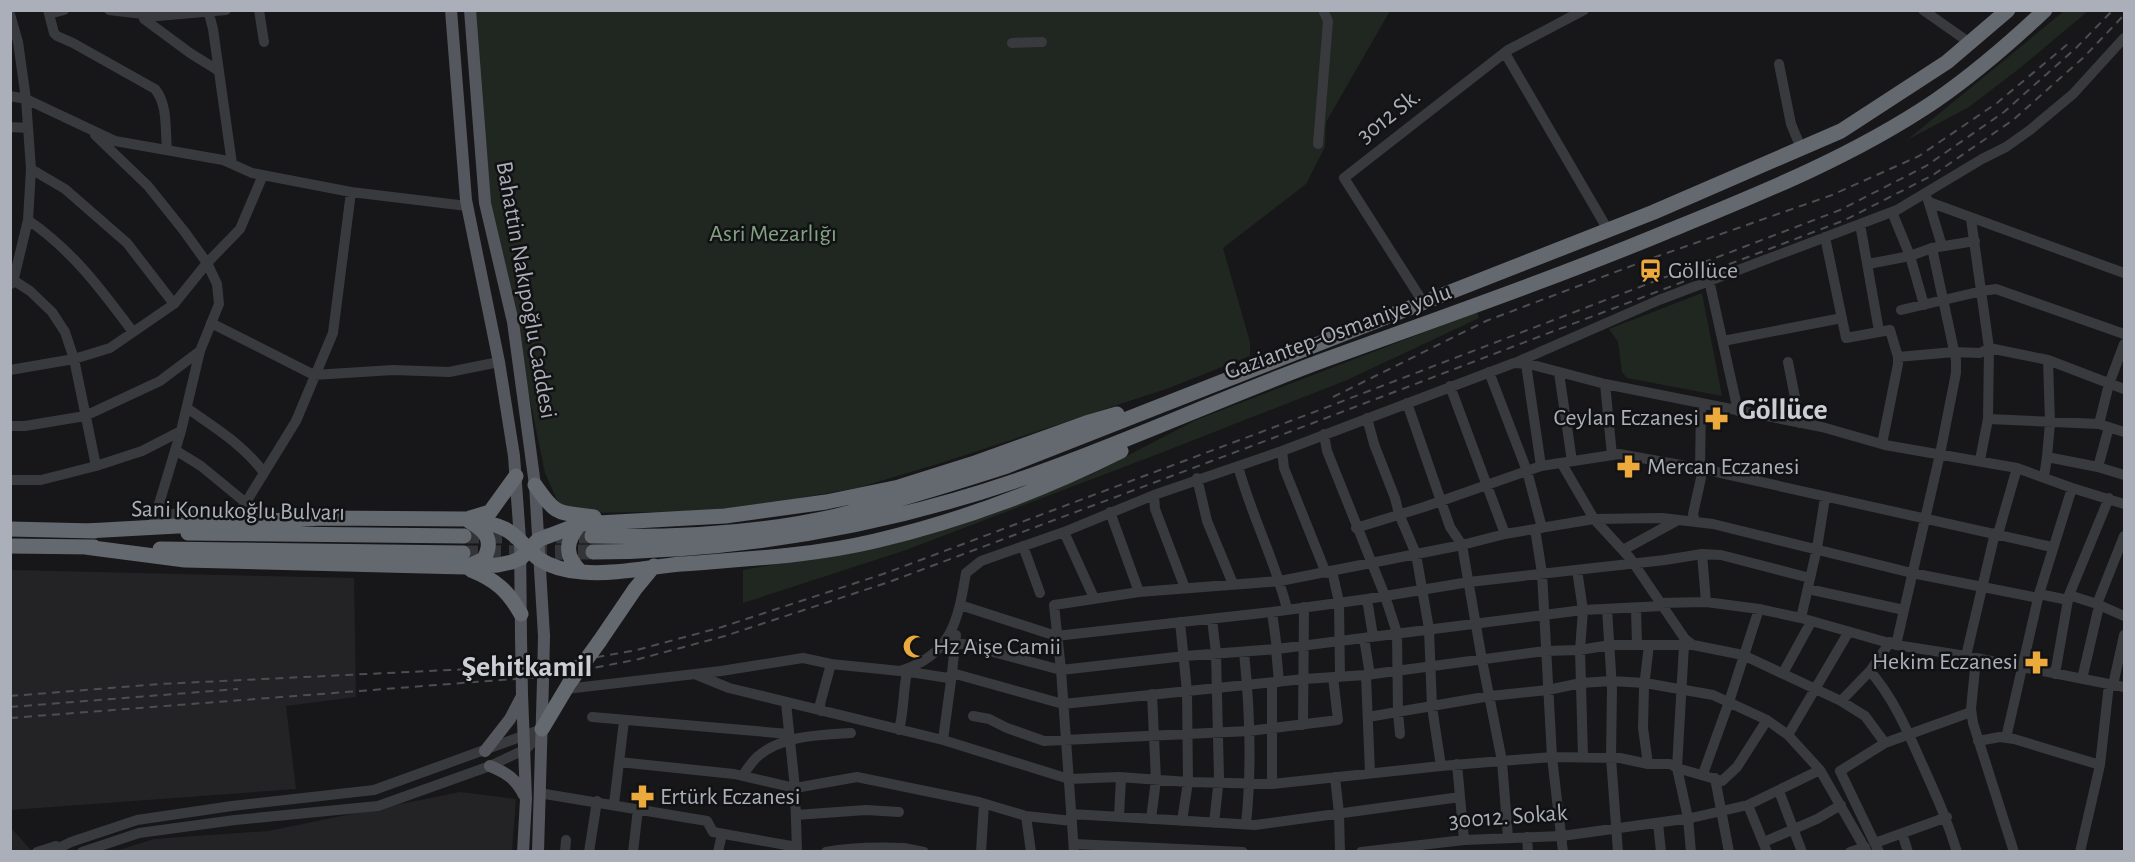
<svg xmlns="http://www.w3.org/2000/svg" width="2135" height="862" font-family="'Alegreya Sans',sans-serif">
	<rect width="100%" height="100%" fill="#171719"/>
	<path fill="#232326" d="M11 570 354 578 356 697 286 706 296 789 11 810Z
		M460 792 516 799 512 851 113 852 154 839 268 831Z
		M11 828 32 851H11Z"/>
	<path fill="#1f2720" d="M473 11H1390L1326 122 1325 147 1306 184 1223 248 1250 342V356L1169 388 941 463 857 488 725 511 581 513 563 507 557 500 545 473 488 196Z
		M2064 11H2088L2020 68 1969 107 1907 140Z
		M1702 293 1722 396 1627 378 1622 372 1618 342 1609 329Z
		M1477 312 1479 318 1347 380 1158 454 906 550 743 603V570L824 556 1011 506 1094 473 1196 420Z"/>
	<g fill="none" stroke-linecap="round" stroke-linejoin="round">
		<path stroke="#343539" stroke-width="15" stroke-dasharray="15 8" stroke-linecap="butt" d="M464 536H592
			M463 553 593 552"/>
		<path stroke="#383a3e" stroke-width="10" d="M48 10 54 33 57 36 73 43 155 89C168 105 165 129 167 149
			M109 10 143 14 144 19 190 53 219 71
			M142 10 143 14 158 16 226 10
			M208 10 213 29 232 164
			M259 10 264 42
			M1923 10 1970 43
			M10 14 18 42 26 99 115 141 223 160 252 173 351 192 467 206
			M49 14 64 10
			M1012 43 1042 42
			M1505 53 1608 230
			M1779 64 1791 124 1801 148
			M10 96 26 99 31 169 28 220 14 278 11 284
			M10 127 28 128
			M1318 144 1328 21 1323 10
			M31 169 65 189 127 243 174 304
			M1928 200 1942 246
			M1929 202 2124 273
			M1892 212 1910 256 1924 305
			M1971 219 1989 348 1988 419 1980 460
			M28 220C73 251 101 289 133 332
			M1860 224 1879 331
			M1825 237 1846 338 1890 330 1898 357V364L1882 444
			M1868 264 1910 256 1932 248 1975 241
			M10 278 30 291 52 312 65 332 74 359 96 466
			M1709 280 1738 411
			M1423 302 1344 178 1508 50 1584 10
			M1901 310 1982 291 1996 289 2124 334
			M211 323 314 375 393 370 449 372 499 362
			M1723 341 1842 318
			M2124 344 2109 384 2099 424 2124 432
			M1898 357 1954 352 1980 353 1989 348 2048 360 2124 389
			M1517 362 1659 300 1897 210 1982 159 2006 147 2030 130 2073 94 2124 38
			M1788 362 1800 423
			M1526 364 1541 466
			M10 370 74 359 110 348 174 304 207 263 240 229 263 175
			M1489 372 1527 471 1542 528
			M1559 373 1572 461
			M1605 384 1612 455
			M1450 386 1505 534
			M1407 403 1450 527 1462 545 1482 660 1502 761 1508 838
			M187 408C215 428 244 445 264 473
			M1367 418 1374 444 1395 498 1399 514 1416 554 1429 629 1432 707 1441 766
			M1988 419 2099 424
			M10 426H25L85 416 160 381 200 351 219 304 217 284 207 263 184 231 148 186 95 135
			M1324 434 1327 451 1385 596 1397 633 1398 713 1400 734
			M175 450 201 466 246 503
			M1282 451 1284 468 1326 573
			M2047 457 2050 423 2048 360
			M1562 464 1594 519 1630 558 1685 639 1693 645 1743 655 1841 701 1865 716 1885 743
			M1238 466C1251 515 1275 560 1287 609
			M2098 467 2124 475
			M1700 469 1701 403
			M2044 477 2047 457 2098 467 2109 427
			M1197 478 1207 521 1233 584
			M10 480H41L96 466 142 451 181 431
			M1154 495 1155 509 1185 588
			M158 507 170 514 240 512 296 421 333 333 351 192
			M1110 512 1139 592
			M1695 521 1693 514 1703 469
			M152 527 181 431 200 351
			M1356 528 1424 507 1541 466 1619 454 1703 469 2052 547
			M1535 529 1542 573 1552 757 1563 852
			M1064 532 1094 598
			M1998 534 2017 468
			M1023 546 1040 593
			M1623 550 1678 520
			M1577 570 1583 610 1580 650 1583 756
			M1332 571 1339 602 1340 677
			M1808 589 1904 610
			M2039 594 2068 600 2069 595 2097 604 2124 616
			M2069 595 2109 498
			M1367 599 1373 636
			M1706 602 1702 554 1721 555 1810 578
			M1660 603 1706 602 1759 609 1801 618 1896 645 1966 656 2124 687
			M2097 604 2124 536
			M960 605 1056 636 1272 612 1367 599 1469 582 1665 560 1702 554
			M1636 608 1637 645
			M1607 609 1612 688 1611 758 1618 852
			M1272 612 1277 649
			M1801 618 1817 548 1825 498
			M1212 619 1216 653 1219 778 1214 823
			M1180 622 1187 691 1188 782 1182 821
			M1364 638 1370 675
			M956 642 1061 670 1185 656 1277 649 1583 610 1663 606
			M1684 645 1677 768 1722 781 1737 767 1767 720
			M1896 645 1940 454 1956 373V360L1932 248
			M1276 649 1279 682
			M1244 652C1250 710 1252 767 1246 824
			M1966 656 1995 533
			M1976 659 1971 709 1973 723 2014 852
			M904 671 948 678 952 673 956 635
			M1870 671C1894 699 1907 730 1922 764 1936 795 1947 819 1957 852
			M1783 673 1811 622
			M2055 674 2068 600
			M697 675 729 688 943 740 1069 779 1119 777 1188 782 1272 784 1441 766 1552 757 1620 758 1648 764H1670L1677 768 1688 818 1691 852
			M1366 675 1370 773
			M2082 679 2099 606
			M1272 683V784
			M2113 685 2124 635
			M566 689 721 671 803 658 831 664 900 671C952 655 958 620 966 573L981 561 1064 532 1154 495 1282 451 1514 363 1529 364 1605 384 1822 427 1885 445 2017 468 2072 488 2124 504
			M1841 701 1870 671 1890 642
			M786 703 795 788 797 852
			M821 711 820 704 831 664
			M973 716 989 719 1007 728 1044 741 1249 731 1338 720 1333 677
			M592 717 789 734
			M1368 717 1490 696 1548 690 1581 683 1611 681 1645 683 1713 695 1767 720 1788 735 1820 770 1867 852
			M1303 725 1304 607
			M899 730C904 711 903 691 907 672
			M1788 735 1848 633
			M2006 738 2039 594 2072 488
			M943 740 952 673 1063 704 1304 679 1366 675 1545 651 1580 650 1610 645H1693
			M1978 741 2000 737 2014 739 2100 765
			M619 762 734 774 795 788 857 777 979 802 1026 816 1072 821
			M1457 764 1464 840
			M1648 764 1643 728 1644 687 1649 645
			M1703 774 1729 702 1759 609
			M743 775C747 769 752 762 757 757 782 735 821 735 851 733
			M1335 777 1339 813 1340 852
			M1715 778 1729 852
			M1779 791 1802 852
			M539 793 707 821 713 832 797 847
			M614 804 624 721
			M1748 805 1767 852
			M1071 814 1255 825 1460 797
			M796 815 866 810 899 812
			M1026 816 1031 852
			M1119 816 1121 778
			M1151 819 1156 780 1152 694
			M1658 823 1661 852
			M1902 833 1908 852
			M1527 837 1528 852
			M1764 842 1817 819 1841 805
			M1875 843 1947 817
			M1074 844 1243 852
			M904 848 924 852
			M37 852 56 846
			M51 852 71 842 137 820 232 806 374 790 542 729
			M82 852 139 833 235 820 378 806 490 766 526 749 537 738 542 729
			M565 852 566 840
			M589 852 597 801
			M633 852 638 809
			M718 852 722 834
			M826 852C852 847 878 847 904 848V852
			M981 852 984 804
			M1074 852 1061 670 1054 605 1139 592 1280 581 1462 545 1505 534 1594 519 1662 518 1713 524 1912 573 2038 598
			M1361 852 1464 840 1562 836 1691 818 1748 805 1820 770
			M1850 852 1865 847
			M1879 852 1840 771 1885 743 1971 712
			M2080 852 2100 765 2109 684"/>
		<path stroke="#54575d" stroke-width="12" d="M451 10 466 200 499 362 514 456 520 539 521 637
			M470 10 485 203 513 322 535 485 544 636
			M522 694 526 799 523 852
			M485 751 510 719 522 696
			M490 766C507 773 516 779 524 795
			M538 852 543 681"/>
		<path stroke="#64686f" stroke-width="15" d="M535 485C557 517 558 512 594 517
			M470 518 490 512 516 476
			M469 521C486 531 494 540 484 559L471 565
			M580 524C565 542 564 555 581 572
			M10 529 95 531
			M86 531 322 518 466 519C479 521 493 523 505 529 519 536 527 550 539 559 551 567 568 571 582 572 615 575 649 567 681 564 746 559 812 556 875 541 960 521 1043 490 1121 451
			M188 533 464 536
			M592 536C673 538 757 534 836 516 894 502 951 484 1007 466L1654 212 1841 131 1947 62 2008 10
			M10 546 94 547
			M85 547 185 560 465 567 498 565 512 562 521 558 538 540 580 524 725 516 826 502 899 487 972 464 1086 423 1117 414
			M160 549 463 553
			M593 552C738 551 881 527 1018 480 1123 444 1223 397 1327 359 1440 318 1555 278 1666 232 1759 194 1852 157 1935 101 1974 74 2010 43 2045 10
			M471 570C496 580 508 591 521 614
			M599 642 635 589 654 566
			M542 729 570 682"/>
		<path stroke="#4b4e53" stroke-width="2" stroke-dasharray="8 6" stroke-linecap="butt" d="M1333 397 1486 321 1647 260 1832 195 1919 156 1997 103 2069 43
			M10 696 160 684 553 665 637 650 722 627 886 573 1309 414 1840 210 1926 166 2004 112 2076 48 2113 10
			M10 707 238 689
			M10 718 553 676 639 659 725 636 889 582 1313 423 1845 220 1933 175 2013 120 2084 57 2124 15"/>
		<path stroke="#54575d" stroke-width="12" d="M521 637 522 694
			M543 681 544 636"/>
		<path stroke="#64686f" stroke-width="15" d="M570 682 599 642"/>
	</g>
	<defs>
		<symbol id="station-bare" viewBox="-9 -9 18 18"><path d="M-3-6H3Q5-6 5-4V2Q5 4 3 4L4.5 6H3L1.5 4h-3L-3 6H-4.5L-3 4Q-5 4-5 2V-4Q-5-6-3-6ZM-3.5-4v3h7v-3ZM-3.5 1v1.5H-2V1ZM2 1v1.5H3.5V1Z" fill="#eca93c" stroke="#121214" stroke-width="2.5" paint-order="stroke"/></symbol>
		<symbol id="pharmacy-bare" viewBox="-9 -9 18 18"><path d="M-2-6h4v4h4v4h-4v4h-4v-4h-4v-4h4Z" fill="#eca93c" stroke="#121214" stroke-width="2.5" paint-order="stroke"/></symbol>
		<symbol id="mosque-bare" viewBox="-9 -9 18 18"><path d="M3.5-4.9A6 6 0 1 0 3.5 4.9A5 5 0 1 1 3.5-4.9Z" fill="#eca93c" stroke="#121214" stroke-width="2.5" paint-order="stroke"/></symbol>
	</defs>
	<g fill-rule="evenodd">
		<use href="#station-bare" x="1634" y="254" width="33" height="33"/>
		<use href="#pharmacy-bare" x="1700" y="402" width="33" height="33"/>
		<use href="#pharmacy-bare" x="1612" y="450" width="33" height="33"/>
		<use href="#mosque-bare" x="898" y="630" width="33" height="33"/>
		<use href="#pharmacy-bare" x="2020" y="646" width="33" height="33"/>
		<use href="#pharmacy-bare" x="626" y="780" width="33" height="33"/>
	</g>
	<g text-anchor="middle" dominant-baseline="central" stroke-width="5" stroke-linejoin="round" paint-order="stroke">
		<g font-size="24" fill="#aaafb9" stroke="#121214">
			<text transform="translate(1389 116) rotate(-38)">3012 Sk.</text>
			<text transform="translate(526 290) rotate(80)">Bahattin Nakıpoğlu Caddesi</text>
			<text transform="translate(1338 332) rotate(-20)">Gaziantep-Osmaniye yolu</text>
			<text transform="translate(238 511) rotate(1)">Sani Konukoğlu Bulvarı</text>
			<text transform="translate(1508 817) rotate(-4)">30012. Sokak</text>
		</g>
		<g font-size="24" fill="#82a382" stroke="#121214">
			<text x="773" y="234">Asri Mezarlığı</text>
		</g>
		<g font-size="24" fill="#aaafb9" stroke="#121214" text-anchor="start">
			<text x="1668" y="271">Göllüce</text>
			<text x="1699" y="418" text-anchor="end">Ceylan Eczanesi</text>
			<text x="1647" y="467">Mercan Eczanesi</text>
			<text x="933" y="647">Hz Aişe Camii</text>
			<text x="2018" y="662" text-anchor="end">Hekim Eczanesi</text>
			<text x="660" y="797">Ertürk Eczanesi</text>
		</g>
		<g font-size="30" font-weight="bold" fill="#cbced5" stroke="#121214">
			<text x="1783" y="410">Göllüce</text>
			<text x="527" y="667">Şehitkamil</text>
		</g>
	</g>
	<rect width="2135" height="862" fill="none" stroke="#aaafb9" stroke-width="24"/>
</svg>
